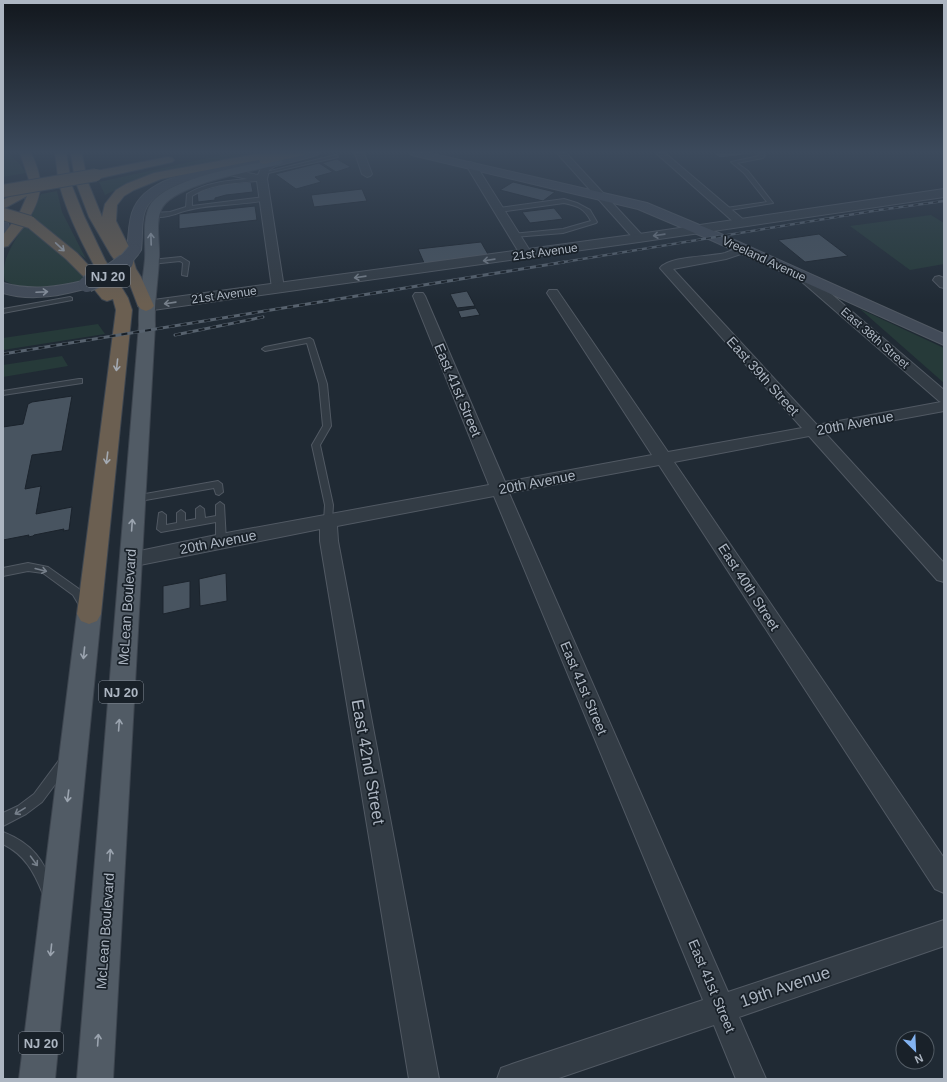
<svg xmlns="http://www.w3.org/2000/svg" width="947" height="1082" font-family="Arial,sans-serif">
	<rect width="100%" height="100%" fill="#202a34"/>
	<path fill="#263a39" d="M3 153H8L18 162 26 173 3 177Z
		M231 153H265L153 175 136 180 105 195 99 182Z
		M57 191 62 212 86 259 30 216 41 194Z
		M931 215 944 223V264L910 270 850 226Z
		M24 226 62 253 90 280 65 287 25 290 5 281C0 260 13 244 24 226Z
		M860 309 944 348V383Z
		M98 324 105 334 3 350V338Z
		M62 356 68 366 3 377V365Z"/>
	<path fill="#485460" stroke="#1b232c" d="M713 153H750L752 154 720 158Z
		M337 159 351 167 336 172 322 163Z
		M319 163 333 172 315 177 321 182 296 189 275 174Z
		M251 182 253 192 226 195 215 198V200L198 202 197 192 225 184Z
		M513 182 555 192 543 201 500 190Z
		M362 189 367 201 314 207 311 195Z
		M255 206 257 220 179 229V214Z
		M554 208 563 219 530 223 522 212Z
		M819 234 848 256 805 262 778 240Z
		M481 242 489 256 425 265 418 249Z
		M467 291 475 306 457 308 450 294Z
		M476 308 480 315 461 318 458 311Z
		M72 396 62 451 32 455 25 489 41 486 36 514 72 507 69 530 63 531 64 529 34 535 33 536 28 537 29 535 3 540V427L23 424 28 404 32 402Z
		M226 573 227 601 200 606 199 579Z
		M190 581V608L163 614V586Z"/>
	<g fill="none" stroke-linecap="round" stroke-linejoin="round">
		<defs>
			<path id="service" d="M758 153H762L765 155 763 158 737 163 748 171 773 203 724 211V209L726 208 767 202 744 173 731 162 759 156Z
				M336 155 338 157 264 174 262 173Z
				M262 178H264V180C239 184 214 182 192 196V206L265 197 268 199 267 200C239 206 208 203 181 212 173 215 159 220 151 215L154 213 170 212 186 207 187 194C210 180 237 180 262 178Z
				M564 199 577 203 590 210 597 222 596 223 563 233 514 237 511 235 512 234 563 229 591 221C584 208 578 206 564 203L499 212 496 210 499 208Z
				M181 257 189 262 187 276 182 275 183 263 180 261 151 264 148 262 151 260Z
				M70 297 72 298V300L3 313V309Z
				M310 338 313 340 327 384 331 426 320 445 333 505 332 521 328 524 324 521 325 505 312 445 323 426 319 384 307 343 265 351 262 349 265 347Z
				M79 379H82V383L3 395V391Z
				M218 481 222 484 223 492 219 495 216 494 214 488 134 502 130 499 134 496Z
				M220 502 224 505 226 541 224 543H218L216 541V522L161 532 157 529 159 513 162 512 166 515V525L177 523V513L181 510 185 513V521L196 519V509L200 506 204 509 205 518 216 516V505Z
				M28 563 48 567 79 589 90 607 88 610 85 611 82 610 73 595 43 573 28 571 3 576V568Z
				M64 758 68 759 70 763 68 767 42 802 26 814 3 826V813L18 806 34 794 60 759Z
				M3 832C33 844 44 860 54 889L53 894 48 895 43 894C34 872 25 855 3 844Z"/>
			<path id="minor" d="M355 153H364L372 174 370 176 367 177 362 174Z
				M557 153H566L643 236 645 238 643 240H635Z
				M656 153H665L745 221 746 223 745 225H737Z
				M277 159 282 162 269 170 267 179 284 288 282 291H274L272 288 257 181 229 175 227 173 232 170 258 175 262 166Z
				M471 162 476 165 532 254 530 256H522L520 254 466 165Z
				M743 247 747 248 749 250 747 252 726 259 673 269 817 425 941 402 939 401 801 281 799 278 801 275H809L944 390V411L825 433 944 563V582L937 580 809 436 674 462 944 858V893L935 889 659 465 509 493 728 992 944 920V946L739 1017 766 1079H736L714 1025 556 1079H497L501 1068 512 1064 703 1000 494 496 337 526 338 541 439 1079H409L320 541V529L130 567 123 565 121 560 123 555 130 553 221 534 489 485 413 296 415 293H423L425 296 505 482 652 455 547 293 549 290H557L668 452 802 428 660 268C669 256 710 257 725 253 731 251 737 248 743 247Z
				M939 276 944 278V288L940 287 933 280 935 277Z"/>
			<path id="tertiary" d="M944 189V197L639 242 146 311 141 309 138 306 141 303 146 301 639 234Z"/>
			<path id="secondary" d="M301 153H319L317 155C303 159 289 163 275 166 238 172 173 173 148 205 140 216 143 237 141 250L139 253 134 254 129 253 127 250C129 236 128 220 134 208 153 167 238 166 277 158 285 157 293 155 301 153Z
				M410 153H429L647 203 721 234 944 334V345L711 240 638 209 416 156 412 155Z
				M3 222 8 223 10 231 8 234 3 235Z
				M87 280 92 281 94 284 92 287C63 295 33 302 3 293V283C32 291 58 287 87 280Z"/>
			<path id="primary" d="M277 159 281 160 283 162 281 164C255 171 172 184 161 210 155 225 160 243 159 258 158 281 154 302 155 325L113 1079H77L139 325C138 302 143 281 145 259 146 242 142 223 149 207 164 178 246 166 277 159Z
				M89 604 97 607 101 614 55 1079H19L77 614 81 607Z"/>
			<path id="motorway" d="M20 153H31C43 178 44 193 29 218L35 219 77 253 102 280C86 251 69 219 60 187 57 176 57 164 55 153H66L72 186 84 216 105 260 128 298 132 310 101 614 97 621 89 624 81 621 77 614 116 310 113 299 107 301 102 299 86 279 66 259 25 225 8 246 3 247V235L19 214 27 196 3 209V200L17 192 29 180Z
				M71 153H81L82 154 87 180 102 217 105 204 116 190 126 184 154 173 262 153H306L304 155 264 164 260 163 259 160 161 179 134 190 124 196 117 205 116 221 130 249 136 269 141 277 154 306 151 309 146 311 141 309 138 306 127 277 111 255 89 217 75 180Z
				M168 157 172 158 174 160 172 162 96 179 92 178 90 175 92 172 96 171Z"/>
		</defs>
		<use href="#service" stroke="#515963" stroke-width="2"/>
		<use href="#minor" stroke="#515963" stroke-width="2"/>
		<use href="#tertiary" stroke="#515963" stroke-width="2"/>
		<use href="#secondary" stroke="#515963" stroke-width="2"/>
		<use href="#primary" stroke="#3d454f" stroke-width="2"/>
		<use href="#motorway" stroke="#3e4650" stroke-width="2"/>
		<use href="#service" fill="#333c45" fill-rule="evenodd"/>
		<use href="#minor" fill="#333c45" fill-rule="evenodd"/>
		<use href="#tertiary" fill="#333c45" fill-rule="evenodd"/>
		<use href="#secondary" fill="#424b58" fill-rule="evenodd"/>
		<use href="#primary" fill="#515b65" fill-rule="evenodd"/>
		<use href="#motorway" fill="#6b5f51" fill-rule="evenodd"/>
		<defs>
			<path id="rail-far1" d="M558 263 879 210 944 201"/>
			<path id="rail" d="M175 335 263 317
				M3 354 564 262"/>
		</defs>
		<use href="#rail-far1" stroke="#57626e" stroke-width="2.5"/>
		<use href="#rail" stroke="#57626e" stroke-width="3"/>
		<use href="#rail-far1" stroke="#192129" stroke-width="1.5" stroke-dasharray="5" stroke-linecap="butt"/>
		<use href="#rail" stroke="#192129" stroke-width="2" stroke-dasharray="6" stroke-linecap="butt"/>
		<defs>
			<path id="secondary-bridge-far1" d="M123 263 134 250"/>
			<path id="secondary-bridge" d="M87 284 114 270 125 262"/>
			<path id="motorway-bridge" d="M3 191 96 175
				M3 214 30 222"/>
		</defs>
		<use href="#secondary-bridge-far1" stroke="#515963" stroke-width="14" stroke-linecap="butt"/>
		<use href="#secondary-bridge" stroke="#515963" stroke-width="18" stroke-linecap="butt"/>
		<use href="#motorway-bridge" stroke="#3e4650" stroke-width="14" stroke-linecap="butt"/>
		<use href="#secondary-bridge-far1" stroke="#424b58" stroke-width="12"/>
		<use href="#secondary-bridge" stroke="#424b58" stroke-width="16"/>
		<use href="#motorway-bridge" stroke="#6b5f51" stroke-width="12"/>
	</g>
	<defs><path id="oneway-shaft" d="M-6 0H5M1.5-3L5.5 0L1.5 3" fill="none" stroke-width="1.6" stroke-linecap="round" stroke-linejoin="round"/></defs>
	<g stroke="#767f8a">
		<use href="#oneway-shaft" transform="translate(659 235) rotate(172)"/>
		<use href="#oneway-shaft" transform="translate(489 260) rotate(172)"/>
		<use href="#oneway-shaft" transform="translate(360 277) rotate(172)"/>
		<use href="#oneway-shaft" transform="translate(170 303) rotate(172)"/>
		<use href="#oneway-shaft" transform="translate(41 570) rotate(14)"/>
		<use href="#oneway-shaft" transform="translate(20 811) rotate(149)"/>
		<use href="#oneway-shaft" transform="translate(34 861) rotate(54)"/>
	</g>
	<g stroke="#9ba4af">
		<use href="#oneway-shaft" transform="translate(151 239) rotate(-92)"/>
		<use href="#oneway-shaft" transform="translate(132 525) rotate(-86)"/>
		<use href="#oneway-shaft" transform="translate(84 653) rotate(96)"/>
		<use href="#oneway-shaft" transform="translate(119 725) rotate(-86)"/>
		<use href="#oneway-shaft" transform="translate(68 796) rotate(97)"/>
		<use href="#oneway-shaft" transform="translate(110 855) rotate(-86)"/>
		<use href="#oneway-shaft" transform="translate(51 950) rotate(96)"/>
		<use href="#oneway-shaft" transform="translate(98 1040) rotate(-86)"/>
	</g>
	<g stroke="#a3a9b1">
		<use href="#oneway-shaft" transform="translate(60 247) rotate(43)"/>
		<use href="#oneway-shaft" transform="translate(117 365) rotate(96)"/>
		<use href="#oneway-shaft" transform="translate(107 458) rotate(97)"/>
	</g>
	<use stroke="#88919d" href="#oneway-shaft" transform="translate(42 292) rotate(-3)"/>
	<linearGradient id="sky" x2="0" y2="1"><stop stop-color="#12171d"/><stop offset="0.5" stop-color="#3c4a5c"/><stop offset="1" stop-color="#3c4a5c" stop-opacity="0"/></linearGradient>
	<rect width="947" height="304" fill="url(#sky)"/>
	<g text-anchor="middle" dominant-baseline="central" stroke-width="3.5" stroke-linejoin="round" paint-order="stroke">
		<g font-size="12" fill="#adb6c2" stroke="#192129">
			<text transform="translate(545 252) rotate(-8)">21st Avenue</text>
			<text transform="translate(764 259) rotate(25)">Vreeland Avenue</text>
			<text transform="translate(224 295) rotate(-8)">21st Avenue</text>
			<text transform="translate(875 338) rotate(41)">East 38th Street</text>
		</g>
		<g fill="#192129" stroke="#818994" stroke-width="1">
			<rect x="86" y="265" width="44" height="22" rx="3"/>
			<rect x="99" y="681" width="44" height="22" rx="3"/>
			<rect x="19" y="1032" width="44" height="22" rx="3"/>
		</g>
		<g font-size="13" font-weight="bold" fill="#adb6c2">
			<text x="108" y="276">NJ 20</text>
			<text x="121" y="692">NJ 20</text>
			<text x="41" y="1043">NJ 20</text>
		</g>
		<g font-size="14" fill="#adb6c2" stroke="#192129">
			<text transform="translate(763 376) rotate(48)">East 39th Street</text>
			<text transform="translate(458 390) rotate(67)">East 41st Street</text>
			<text transform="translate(855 423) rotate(-11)">20th Avenue</text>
			<text transform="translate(537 482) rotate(-11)">20th Avenue</text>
			<text transform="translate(218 542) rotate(-11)">20th Avenue</text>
			<text transform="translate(749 587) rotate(57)">East 40th Street</text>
			<text transform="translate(127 607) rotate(-86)">McLean Boulevard</text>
			<text transform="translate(584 688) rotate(67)">East 41st Street</text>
			<text transform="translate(105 931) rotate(-86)">McLean Boulevard</text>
			<text transform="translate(712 986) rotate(67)">East 41st Street</text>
		</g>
		<g font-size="17" fill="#adb6c2" stroke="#192129">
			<text transform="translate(368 762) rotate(80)">East 42nd Street</text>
			<text transform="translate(785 987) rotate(-19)">19th Avenue</text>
		</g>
	</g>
	<rect width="947" height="1082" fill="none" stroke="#adb6c2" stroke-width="8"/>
	<g transform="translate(915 1050) rotate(156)"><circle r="19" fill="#192129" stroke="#545d66"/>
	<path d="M0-3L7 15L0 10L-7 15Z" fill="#83b3f1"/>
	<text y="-6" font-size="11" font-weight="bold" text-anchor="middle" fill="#adb6c2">N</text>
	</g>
</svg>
